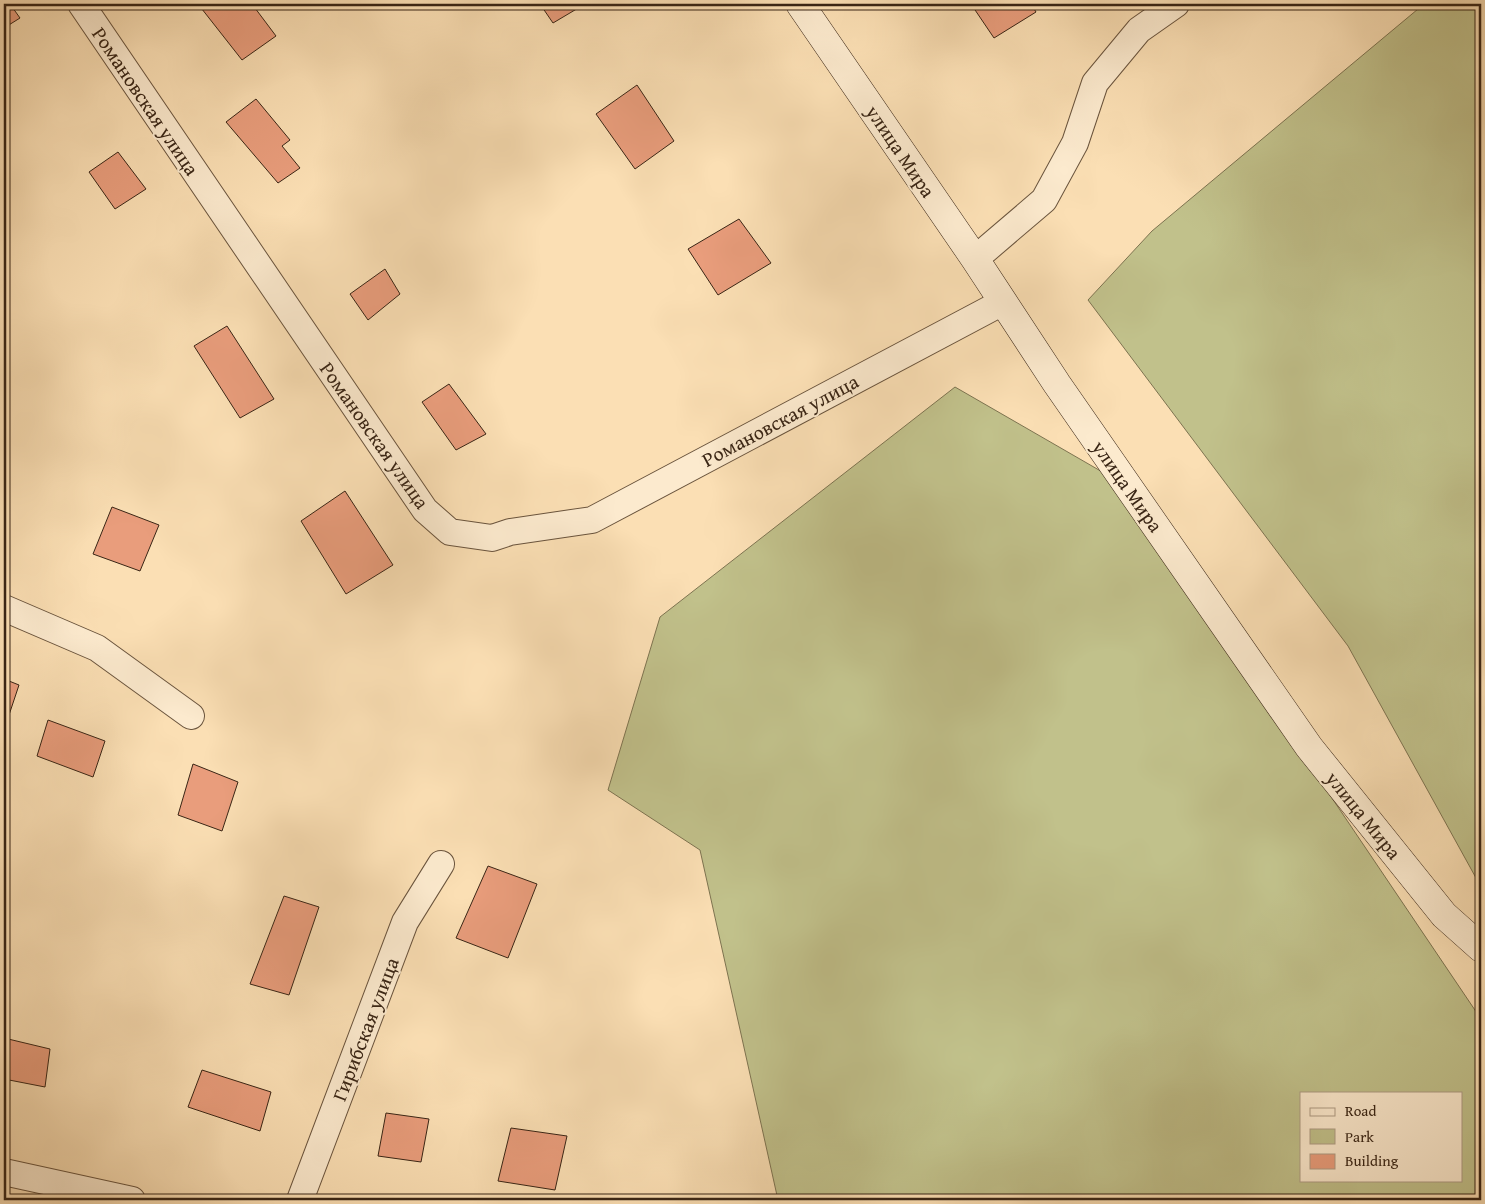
<svg xmlns="http://www.w3.org/2000/svg" width="1485" height="1204" font-family="'Gentium Book Plus',serif">
	<rect width="100%" height="100%" fill="#fbdfb4"/>
	<filter id="stains"><feTurbulence type="fractalNoise" baseFrequency=".004" numOctaves="4"/><feColorMatrix values="0 0 0 0 .2 0 0 0 0 .09 0 0 0 0 .02 0 0 0 .5 -.17"/></filter>
	<radialGradient id="worn" r=".72"><stop offset=".6" stop-color="#630" stop-opacity="0"/><stop offset="1" stop-color="#630" stop-opacity=".3"/></radialGradient>
	<path fill="#c1c18b" stroke="#7d7350" fill-rule="evenodd" d="M1424 4H1481V887L1348 646 1088 300 1152 231Z
		M955 387 1118 481 1481 1019V1200H778L700 850 608 790 660 617ZM1301 1093H1461V1180H1301Z"/>
	<path fill="#e99d7c" stroke="#392515" d="M4 4H10L20 18 4 28Z
		M198 4H252L276 36 242 60Z
		M540 4H585L553 23Z
		M971 4H1031L1036 12 994 38Z
		M637 85 674 141 635 169 596 114Z
		M256 99 290 140 282 146 300 168 278 183 226 122Z
		M118 152 146 189 115 209 89 172Z
		M739 219 771 263 718 295 688 249Z
		M385 269 400 294 368 320 350 294Z
		M227 326 274 399 240 418 194 346Z
		M449 384 486 434 456 450 422 402Z
		M345 491 393 565 346 594 301 521Z
		M112 507 159 525 140 571 93 554Z
		M4 679 19 685 5 727 4 726Z
		M48 720 105 741 93 777 37 756Z
		M193 764 238 782 222 831 178 815Z
		M488 866 537 884 508 958 456 938Z
		M284 896 319 907 289 995 250 984Z
		M4 1038 50 1049 45 1087 4 1079Z
		M202 1070 271 1092 260 1131 188 1107Z
		M386 1113 429 1119 421 1162 378 1156Z
		M511 1128 567 1136 555 1190 498 1181Z"/>
	<g fill="none" stroke-linecap="round" stroke-linejoin="round">
		<defs>
			<path id="street" d="M81 4 425 510 450 532 492 538 510 532 592 520 1003 302
				M975 259 1044 200 1075 143 1095 83 1139 30 1176 4
				M4 608 97 648 191 716
				M4 1172 132 1200
				M300 1200 405 922 441 864"/>
			<path id="secondary" d="M800 4 975 259 1057 384 1309 747 1444 915 1481 948"/>
		</defs>
		<use href="#street" stroke="#6a543d" stroke-width="28"/>
		<use href="#secondary" stroke="#392515" stroke-width="29"/>
		<use href="#street" stroke="#fceace" stroke-width="26"/>
		<use href="#secondary" stroke="#fceace" stroke-width="28"/>
	</g>
	<g text-anchor="middle" dominant-baseline="central" stroke-width="4" stroke-linejoin="round" paint-order="stroke">
		<g font-size="20" fill="#392515" stroke="#fceace">
			<text transform="translate(146 101) rotate(56)">Романовская улица</text>
			<text transform="translate(901 151) rotate(56)">улица Мира</text>
			<text transform="translate(780 420) rotate(-28)">Романовская улица</text>
			<text transform="translate(375 435) rotate(55)">Романовская улица</text>
			<text transform="translate(1128 486) rotate(55)">улица Мира</text>
			<text transform="translate(1364 815) rotate(51)">улица Мира</text>
			<text transform="translate(365 1029) rotate(-69)">Гирибская улица</text>
		</g>
	</g>
	<rect width="1485" height="1204" fill="none" stroke="#fbdfb4" stroke-width="20"/>
	<rect x="5" y="5" width="1475" height="1194" fill="none" stroke="#392515" stroke-width="2.5"/>
	<rect x="10" y="10" width="1465" height="1184" fill="none" stroke="#392515"/>
	<rect x="1300" y="1092" width="162" height="90" fill="#fceace" stroke="#ae9b84"/>
	<rect x="1310" y="1108" width="25" height="8" fill="#fceace" stroke="#ae9b84"/>
	<text x="1345" y="1116" font-size="15" fill="#392515">Road</text>
	<rect x="1310" y="1129" width="25" height="15" fill="#c1c18b" stroke="#ae9b84"/>
	<text x="1345" y="1142" font-size="15" fill="#392515">Park</text>
	<rect x="1310" y="1154" width="25" height="15" fill="#e99d7c" stroke="#ae9b84"/>
	<text x="1345" y="1166" font-size="15" fill="#392515">Building</text>
	<rect width="100%" height="100%" filter="url(#stains)"/>
	<rect width="100%" height="100%" fill="url(#worn)"/>
</svg>
